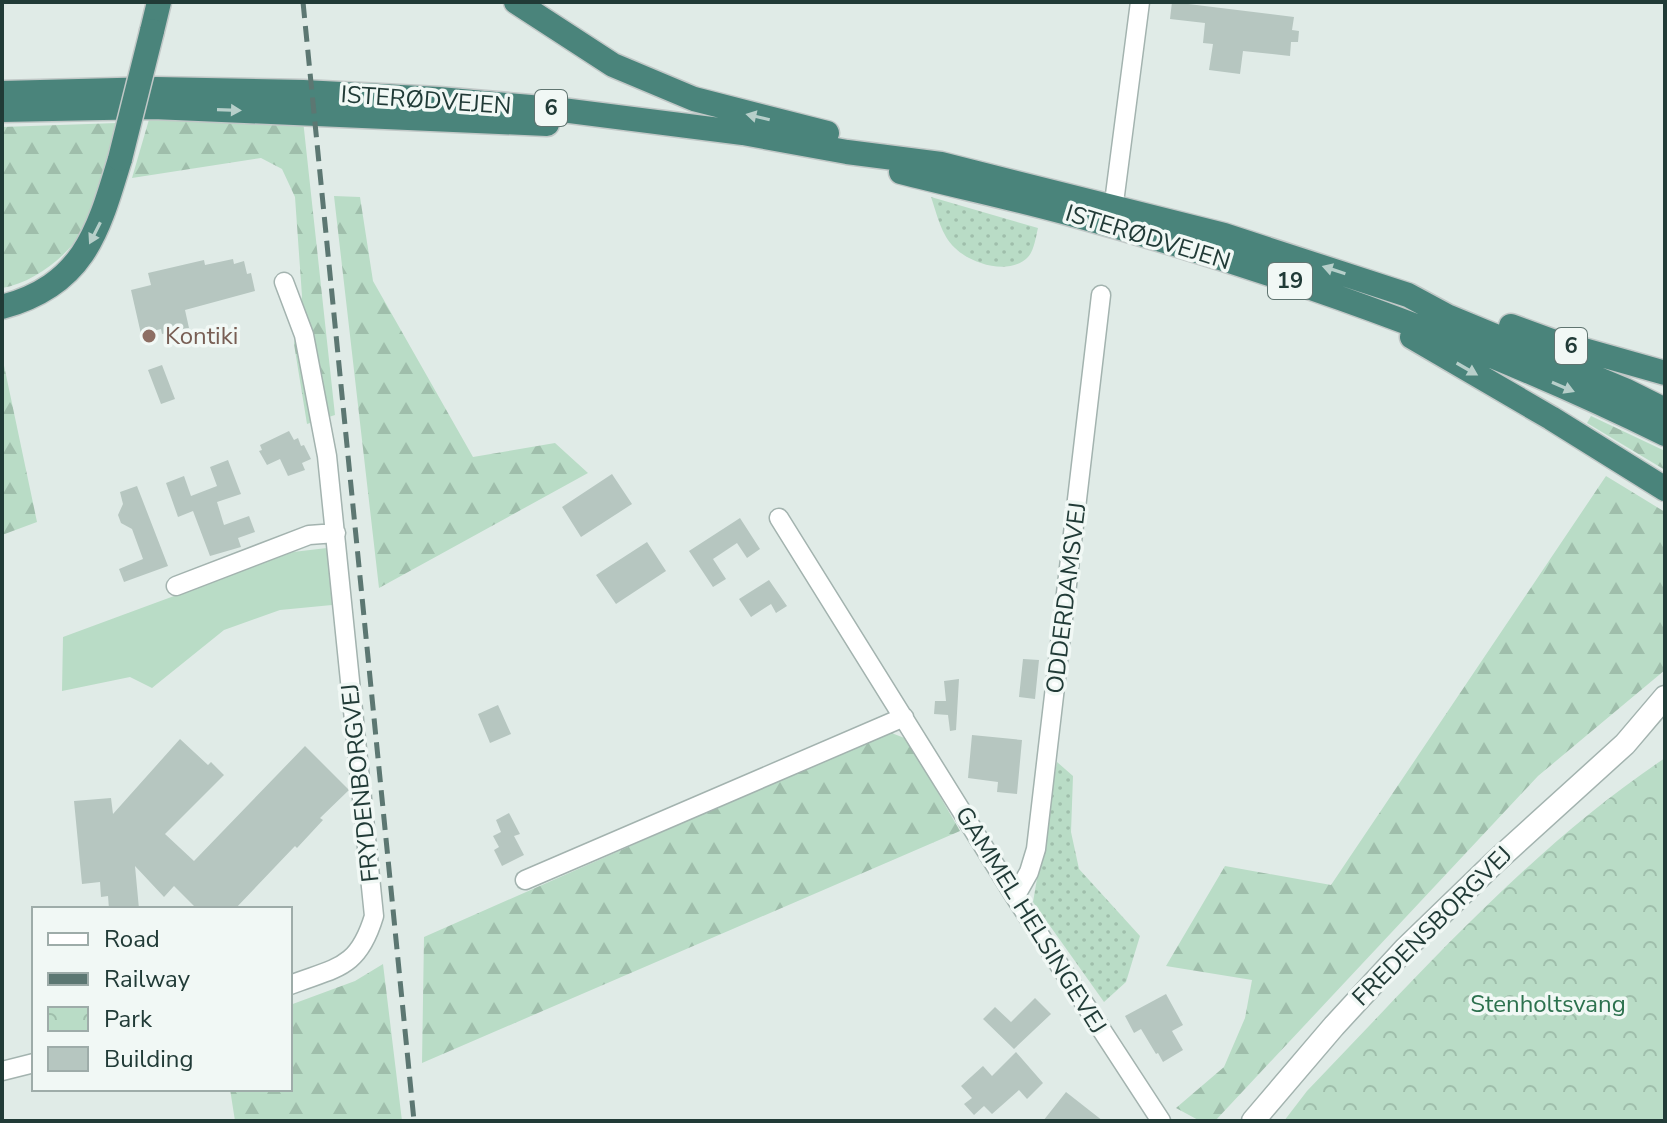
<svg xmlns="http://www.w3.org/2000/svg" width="1667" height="1123" font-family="'Nunito Sans',sans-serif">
	<defs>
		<pattern id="grass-dots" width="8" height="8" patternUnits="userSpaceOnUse" patternTransform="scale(2)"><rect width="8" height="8" fill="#b9dcc6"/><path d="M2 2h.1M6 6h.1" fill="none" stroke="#9fbeab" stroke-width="1.8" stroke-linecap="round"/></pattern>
		<pattern id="forest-firs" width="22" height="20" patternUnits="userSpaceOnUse" patternTransform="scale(2)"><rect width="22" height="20" fill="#b9dcc6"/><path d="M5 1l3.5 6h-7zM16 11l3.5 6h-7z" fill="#9fbeab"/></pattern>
		<pattern id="park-crowns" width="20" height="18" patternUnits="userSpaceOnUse" patternTransform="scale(2)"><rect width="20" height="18" fill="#b9dcc6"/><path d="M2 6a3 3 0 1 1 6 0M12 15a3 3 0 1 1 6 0" fill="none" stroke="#9fbeab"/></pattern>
	</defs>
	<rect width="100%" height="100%" fill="#e0ebe7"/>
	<path fill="url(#grass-dots)" d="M931 197 1038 228C1036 236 1034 251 1028 257 1010 276 971 264 955 248 941 235 937 214 931 197Z
		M1057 762 1073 776 1071 832 1079 869 1140 936 1126 982 1104 1002 1033 902Z"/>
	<path fill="url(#forest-firs)" d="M150 116 303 120 335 415 307 424 294 344 302 296 295 197 282 169 261 158 132 178Z
		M117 123C111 149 107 178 98 203 84 242 43 281 2 288V127Z
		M334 196 360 197 373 281 473 457 555 443 588 473 379 588Z
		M2 356 37 522 2 535Z
		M1591 416 1665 451V470L1587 423Z
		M1606 476 1665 512V670L1538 776 1215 1121H1200L1176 1108 1224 1067 1245 1018 1252 980 1166 966 1225 866 1331 885Z
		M889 732 907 739 960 831 422 1063 424 937Z
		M383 964 402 1121H235L230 1089H290V1005L355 981Z"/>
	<path fill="url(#park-crowns)" d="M1665 758V1121H1284L1307 1091C1420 974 1529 849 1665 758Z"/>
	<path fill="#b9dcc6" d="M327 548 332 605 280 610 224 630 152 688 130 677 62 691 63 637 293 552Z"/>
	<path fill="#b6c6c0" d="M1172 2 1294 17 1292 30 1299 31 1298 42H1291L1290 56 1243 51 1240 74 1209 70 1213 44 1203 43 1205 23 1170 19Z
		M233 259 234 264 244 261 247 274 251 273 255 291 185 310 189 328 162 334 161 329 141 334 131 290 151 285 148 273 204 260 205 265Z
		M162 365 175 399 161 404 148 370Z
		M289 431 294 440 298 438 301 446 304 445 311 459 302 463 305 470 288 476 280 459 267 465 259 451 262 450 260 445Z
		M228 460 241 494 217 502 224 525 249 516 255 532 238 538 241 547 210 556 193 511 178 517 166 483 184 476 191 496 217 486 210 467Z
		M612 474 632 504 581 537 562 507Z
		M137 486 168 566 124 582 119 569 143 559 132 529 121 523 118 515 123 504 120 492Z
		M740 518 760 549 747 558 737 543 713 559 726 579 713 587 689 551Z
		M647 542 666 571 616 604 596 575Z
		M769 580 787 606 776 613 771 604 751 617 739 599Z
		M1023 659 1039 660 1035 699 1019 697Z
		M959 679 956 730 950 731 948 715 934 714 935 701H946L944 681Z
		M498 705 511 734 490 743 478 714Z
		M972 735 1022 740 1017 794 997 792 998 782 968 778Z
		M180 739 208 765 211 762 224 775 165 834 194 861 305 746 349 790 320 818 323 820 297 848 295 846 235 909H197L174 886 164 897 135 866 139 909H109L108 896 101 897 100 882 82 884 74 801 111 798 113 814Z
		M509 813 520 834 514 836 524 855 502 866 494 850 499 847 493 836 501 832 496 820Z
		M1166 994 1183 1025 1172 1031 1183 1050 1163 1062 1158 1053 1156 1054 1141 1029 1134 1033 1125 1016Z
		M1035 998 1051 1014 1014 1049 983 1019 995 1007 1011 1022Z
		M1016 1052 1043 1083 1027 1099 1019 1090 992 1114 984 1106 974 1115 964 1104 972 1098 961 1086 983 1066 992 1076Z
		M1066 1092 1103 1121H1043Z"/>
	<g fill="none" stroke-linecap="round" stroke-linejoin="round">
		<defs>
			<path id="minor" d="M1112 218 1140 2
				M284 282 304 335 327 456 374 916C358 969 337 967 290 985
				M779 518 1015 897 1161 1121
				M176 586 309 535 336 533
				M525 880 904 717
				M1015 897 1029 872 1036 849 1101 295
				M2 1071 34 1063"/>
			<path id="tertiary" d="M1253 1121 1334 1026 1405 949 1495 862 1625 744 1665 697"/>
			<path id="trunk" d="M516 2 613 65 694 99 827 133
				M152 31 159 2
				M2 93 156 89 303 92 439 99 554 109 743 133 847 152 941 164 1224 235 1408 295 1447 316 1625 390 1665 410
				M2 110 153 107 547 124
				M901 172C956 186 1012 198 1067 213 1272 269 1474 340 1665 434
				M2 307C84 285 98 232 120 159
				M1511 326 1552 341 1665 373
				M1412 337 1551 418 1665 489"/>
		</defs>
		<use href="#minor" stroke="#a3b3af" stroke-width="21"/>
		<use href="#tertiary" stroke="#a3b3af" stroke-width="25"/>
		<use href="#trunk" stroke="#c1c8c7" stroke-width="27"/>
		<use href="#minor" stroke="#fff" stroke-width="18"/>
		<use href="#tertiary" stroke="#fff" stroke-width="22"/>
		<use href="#trunk" stroke="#4a847b" stroke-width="24"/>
		<path stroke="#5c7772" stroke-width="5" stroke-dasharray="16 8" stroke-linecap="butt" d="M303 2 414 1121"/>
		<defs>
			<path id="trunk-bridge" d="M120 159 152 31"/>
		</defs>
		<use href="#trunk-bridge" stroke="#c1c8c7" stroke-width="27" stroke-linecap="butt"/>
		<use href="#trunk-bridge" stroke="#4a847b" stroke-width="24"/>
	</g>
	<defs><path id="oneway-solid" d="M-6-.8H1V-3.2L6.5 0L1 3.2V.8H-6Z" transform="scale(2)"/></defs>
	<g fill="#b7cfca">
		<use href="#oneway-solid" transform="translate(229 110) rotate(2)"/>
		<use href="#oneway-solid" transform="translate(758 117) rotate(-167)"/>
		<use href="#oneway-solid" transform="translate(95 233) rotate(117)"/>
		<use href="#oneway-solid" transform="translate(1334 270) rotate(-162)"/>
		<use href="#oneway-solid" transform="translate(1467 369) rotate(30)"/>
		<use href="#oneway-solid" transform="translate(1563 387) rotate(23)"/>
	</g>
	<circle fill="#8d6e63" stroke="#f1f8f5" stroke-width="3" cx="149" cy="336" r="8"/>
	<g text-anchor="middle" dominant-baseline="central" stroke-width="7" stroke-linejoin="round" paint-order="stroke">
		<g fill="#f1f8f5" stroke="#5f7470" stroke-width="2">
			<rect x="535" y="90" width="32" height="36" rx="6"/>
			<rect x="1268" y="263" width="44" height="36" rx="6"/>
			<rect x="1555" y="328" width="32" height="36" rx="6"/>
		</g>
		<g font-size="22" font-weight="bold" fill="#213b37">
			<text x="551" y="108">6</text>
			<text x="1290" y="281">19</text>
			<text x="1571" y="346">6</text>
		</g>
		<g font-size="24" fill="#213b37" stroke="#f1f8f5">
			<text transform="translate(426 100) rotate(4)">ISTERØDVEJEN</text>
			<text transform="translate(1148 237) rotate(17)">ISTERØDVEJEN</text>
			<text transform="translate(1066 598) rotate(-83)">ODDERDAMSVEJ</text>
			<text transform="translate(360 783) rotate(-96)">FRYDENBORGVEJ</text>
			<text transform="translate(1031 920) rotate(58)">GAMMEL HELSINGEVEJ</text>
			<text transform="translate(1432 926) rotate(-45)">FREDENSBORGVEJ</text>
		</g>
		<g font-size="24" fill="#785e54" stroke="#f1f8f5" text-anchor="start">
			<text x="165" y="336">Kontiki</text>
		</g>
		<g font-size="24" fill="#2c714e" stroke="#f1f8f5">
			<text x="1548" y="1004">Stenholtsvang</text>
		</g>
	</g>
	<rect width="1667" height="1123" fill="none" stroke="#213b37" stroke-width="8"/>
	<rect x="32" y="907" width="260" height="184" fill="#f1f8f5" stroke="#9eaca9" stroke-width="2"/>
	<rect x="48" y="933" width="40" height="12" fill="#ffffff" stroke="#9eaca9" stroke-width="2"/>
	<text x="104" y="947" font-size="24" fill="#213b37">Road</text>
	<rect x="48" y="973" width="40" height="12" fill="#5c7772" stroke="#9eaca9" stroke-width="2"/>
	<text x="104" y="987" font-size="24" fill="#213b37">Railway</text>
	<rect x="48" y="1007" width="40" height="24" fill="url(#park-crowns)" stroke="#9eaca9" stroke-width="2"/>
	<text x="104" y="1027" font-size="24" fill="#213b37">Park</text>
	<rect x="48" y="1047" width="40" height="24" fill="#b6c6c0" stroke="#9eaca9" stroke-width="2"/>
	<text x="104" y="1067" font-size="24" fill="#213b37">Building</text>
</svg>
